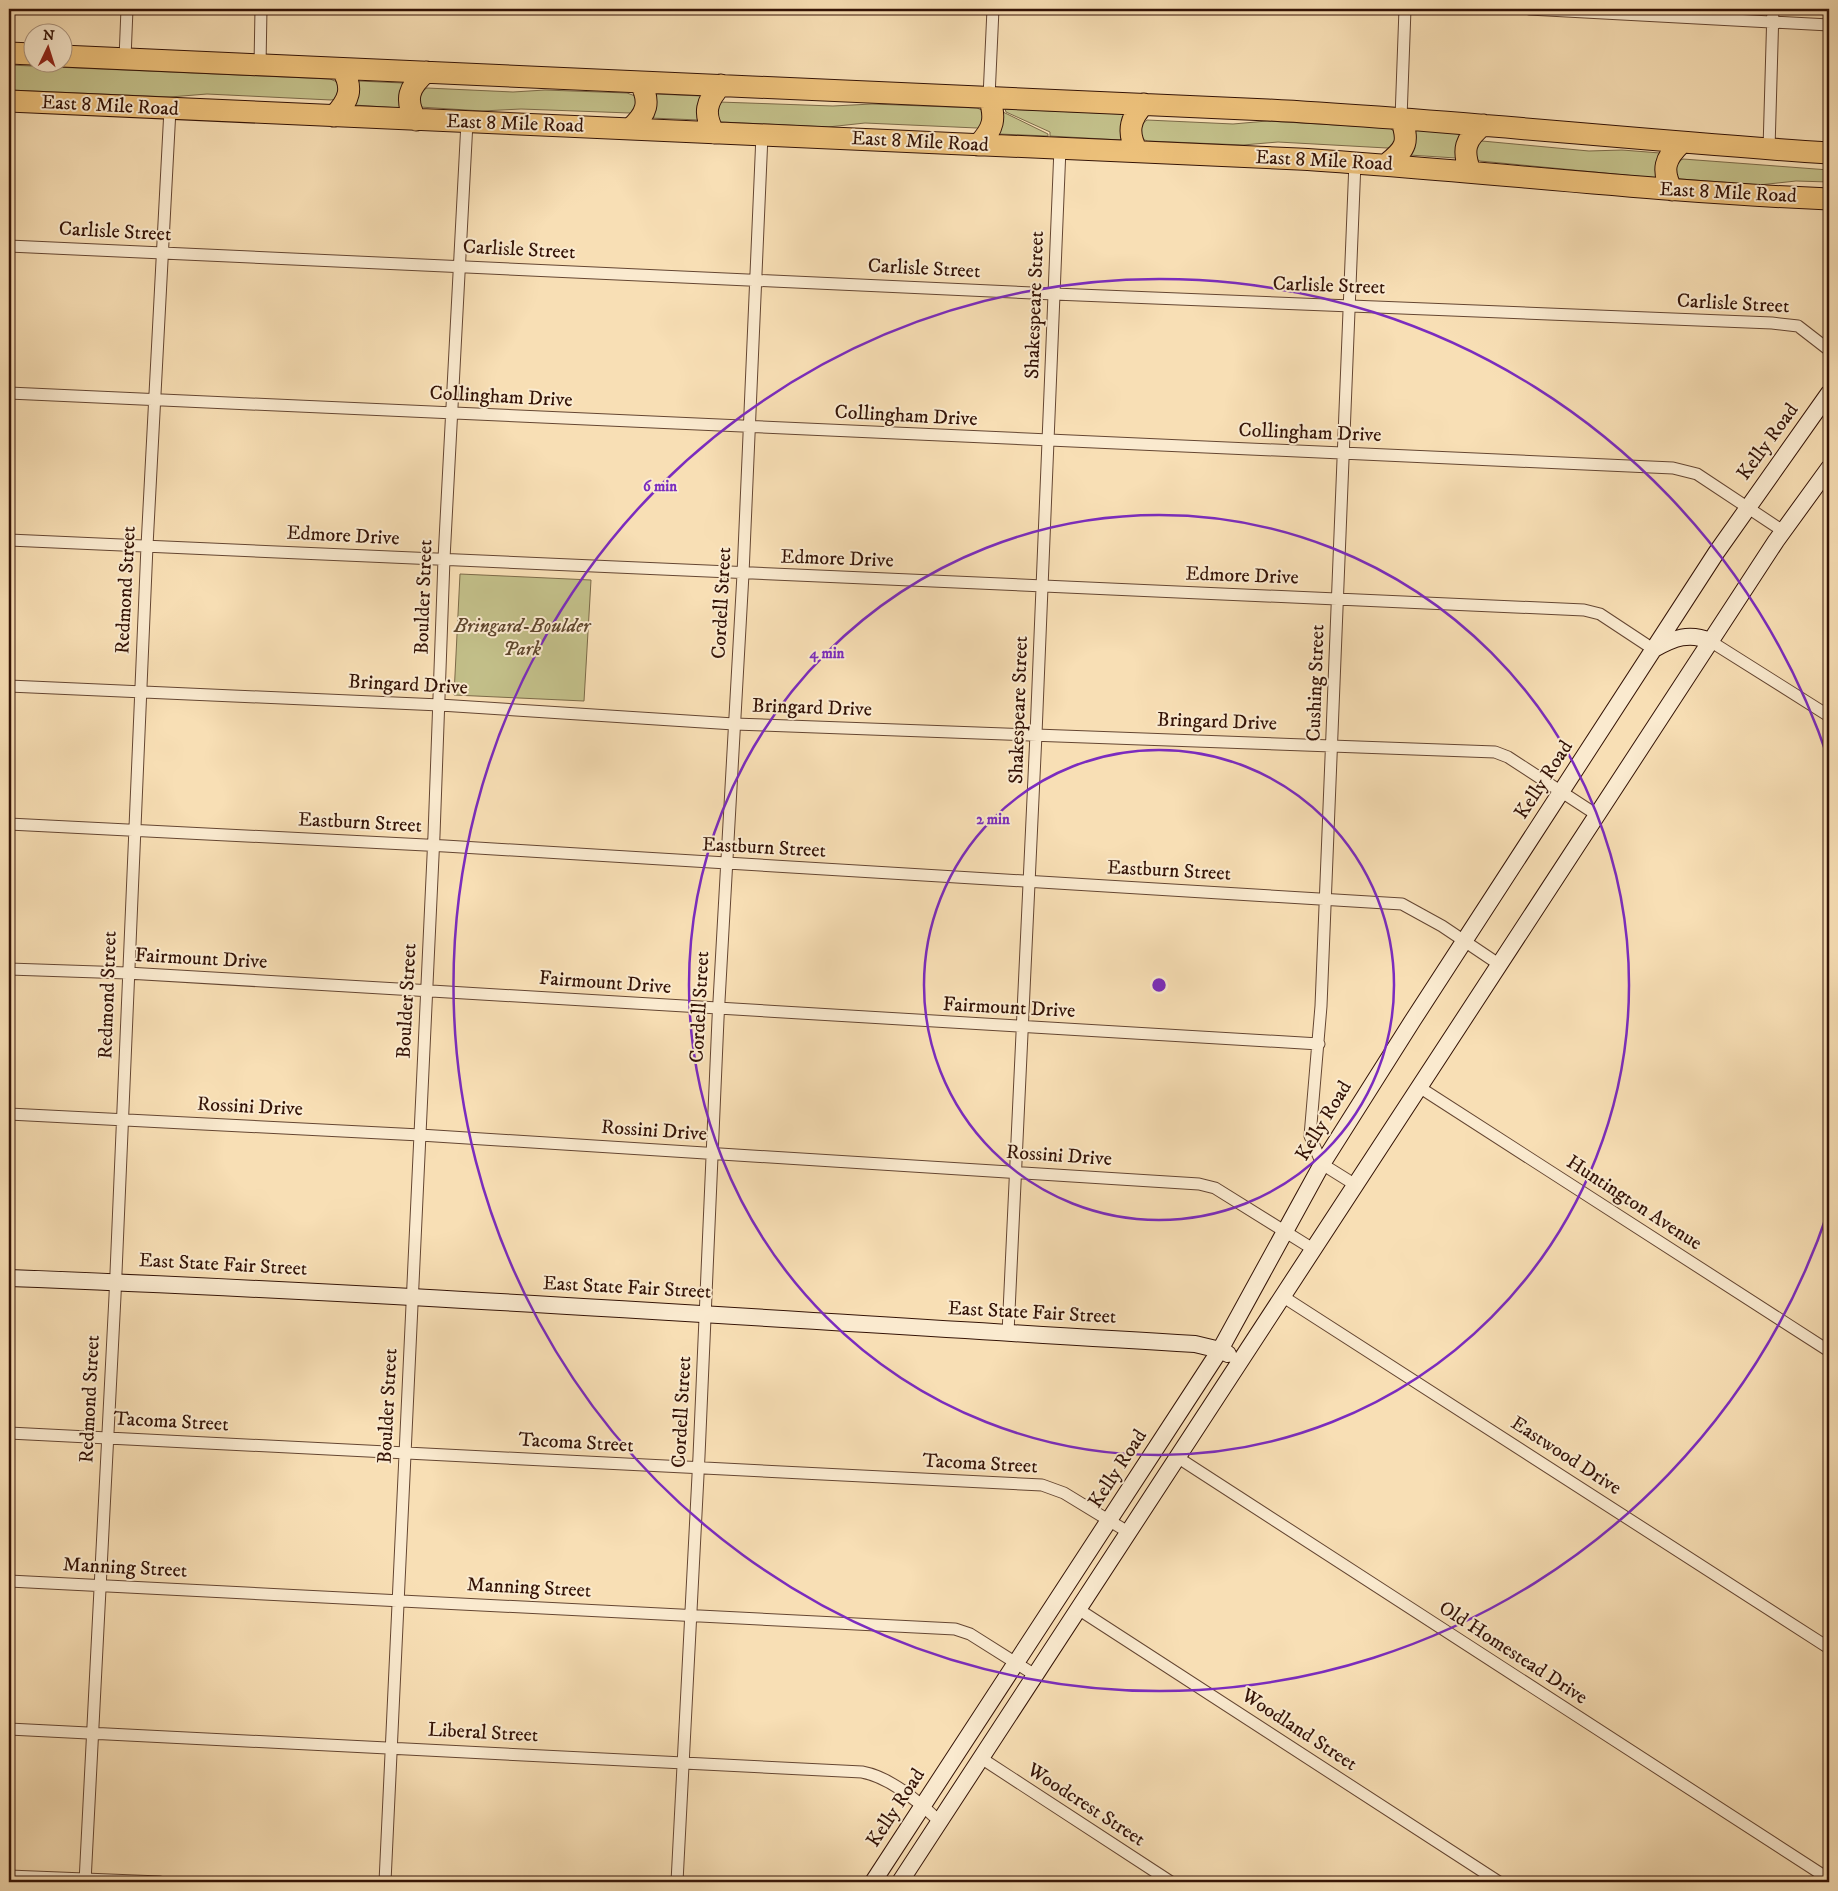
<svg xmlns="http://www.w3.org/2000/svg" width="1838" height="1891" font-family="'IM FELL DW Pica',serif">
	<rect width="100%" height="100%" fill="#f8dfb5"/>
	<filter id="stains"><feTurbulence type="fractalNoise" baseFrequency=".004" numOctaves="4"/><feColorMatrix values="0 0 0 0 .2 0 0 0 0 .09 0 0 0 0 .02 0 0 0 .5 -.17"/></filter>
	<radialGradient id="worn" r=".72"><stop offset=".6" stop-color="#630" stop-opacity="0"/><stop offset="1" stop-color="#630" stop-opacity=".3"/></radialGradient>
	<path fill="#c3c08a" stroke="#7c6a48" d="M9 65 330 79 340 83 336 99 331 100 207 94 170 97 9 90Z
		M358 81 403 83 400 108 354 105Z
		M427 88 513 92 545 90 627 93 638 97 634 112 630 113 521 109 482 111 420 107 417 94Z
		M656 94 701 96 699 120 651 118Z
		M719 102 833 106 872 104 977 108 984 111 981 128H977L865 123 828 127 722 122 719 121 714 108Z
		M1005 109 1124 114 1121 140 1050 136V132L1006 112Z
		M1003 112 1048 134V136L999 134Z
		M1147 120 1233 124 1267 121 1390 128 1398 135 1391 148H1387L1278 142 1243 145 1148 141 1141 139 1137 128Z
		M1413 130 1461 134 1456 158 1409 155Z
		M1482 141 1589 151 1622 150 1660 153 1656 178 1480 161 1476 159 1473 146Z
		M1683 159 1829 170V182L1796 181 1759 185 1681 179 1677 178 1673 164Z
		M460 574 591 580 584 701 454 695Z"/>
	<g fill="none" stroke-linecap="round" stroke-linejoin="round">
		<defs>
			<path id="street" d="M1529 9 1829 25
				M125 58 127 9
				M260 65 261 9
				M989 97 993 9
				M1401 118 1405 9
				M1769 149 1773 9
				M9 246 1054 294 1772 323 1798 326 1829 350
				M9 393 1673 468 1697 474 1783 531
				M9 540 1584 610 1600 614 1653 649
				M1710 641 1829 716
				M9 686 440 705 734 724 1495 752 1508 757 1597 815
				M9 824 445 846 1402 904 1442 926 1500 965
				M9 969 127 973 415 990 1319 1044
				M1419 1087 1829 1351
				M9 1114 420 1135 1199 1184 1215 1188 1313 1249
				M1354 1184 1322 1164 1310 1136 1321 1006 1355 162
				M1282 1296 1829 1648
				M1008 1333 1036 734 1060 148
				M9 1433 1042 1485 1064 1493 1128 1532
				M1177 1457 1829 1879
				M9 1581 955 1629 970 1634 1035 1675
				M1078 1609 1499 1882
				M9 1729 862 1772C890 1777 918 1801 939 1821
				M981 1758 1171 1882
				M9 1876 160 1882
				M85 1882 115 1296 147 546 170 109
				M385 1882 434 835 444 559 467 122
				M677 1882 699 1456 718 1019 743 574 762 135"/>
			<path id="secondary" d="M1654 649C1674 638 1689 632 1710 641
				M9 1278C405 1293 800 1321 1195 1344L1220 1350 1228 1354
				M873 1882 1220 1350 1322 1164 1413 1020 1716 553 1829 393
				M900 1882 1776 541 1829 468"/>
			<path id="highway" d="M9 53 32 54
				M62 56 1268 110C1455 120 1642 141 1829 153
				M9 101 1298 159C1475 170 1652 192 1829 199
				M334 116C349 101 354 88 342 69
				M416 120C404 99 409 87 426 72
				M630 129C647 114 651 102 640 82
				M714 133C703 114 706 101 721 85
				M978 145C994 129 996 118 989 97
				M1137 151C1127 133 1129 119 1144 104
				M1387 164C1407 148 1409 142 1401 118
				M1470 171C1462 150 1465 139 1483 125
				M1672 190C1661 170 1665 158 1681 143"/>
		</defs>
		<use href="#street" stroke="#654632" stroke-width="13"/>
		<use href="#secondary" stroke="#341306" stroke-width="18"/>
		<use href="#highway" stroke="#341306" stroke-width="23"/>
		<use href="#street" stroke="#faeacf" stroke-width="11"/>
		<use href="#secondary" stroke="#faeacf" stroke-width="16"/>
		<use href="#highway" stroke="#ecc07a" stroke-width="21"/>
	</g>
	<g fill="none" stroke="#7b2cbf" stroke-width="2.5">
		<circle cx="1159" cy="985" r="235"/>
		<circle cx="1159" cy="985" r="470"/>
		<path d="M1829 1209A706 706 0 1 1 1829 761"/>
	</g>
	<g text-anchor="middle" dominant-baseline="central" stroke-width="4" stroke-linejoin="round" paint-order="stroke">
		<g font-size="20" fill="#341306" stroke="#faeacf">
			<text transform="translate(110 106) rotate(3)">East 8 Mile Road</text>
			<text transform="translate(515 124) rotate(2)">East 8 Mile Road</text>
			<text transform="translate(920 142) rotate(3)">East 8 Mile Road</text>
			<text transform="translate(1324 161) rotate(3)">East 8 Mile Road</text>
			<text transform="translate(1728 193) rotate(3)">East 8 Mile Road</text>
			<text transform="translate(115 232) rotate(3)">Carlisle Street</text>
			<text transform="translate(519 250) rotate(3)">Carlisle Street</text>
			<text transform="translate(924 269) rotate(3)">Carlisle Street</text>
			<text transform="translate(1329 286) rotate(2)">Carlisle Street</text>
			<text transform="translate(1733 304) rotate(3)">Carlisle Street</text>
			<text transform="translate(1035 305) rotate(-88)">Shakespeare Street</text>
			<text transform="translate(501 397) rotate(3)">Collingham Drive</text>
			<text transform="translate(906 416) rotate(3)">Collingham Drive</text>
			<text transform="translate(1310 433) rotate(2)">Collingham Drive</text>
			<text transform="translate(1768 442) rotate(-54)">Kelly Road</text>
			<text transform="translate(343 536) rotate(3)">Edmore Drive</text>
			<text transform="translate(837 559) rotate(2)">Edmore Drive</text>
			<text transform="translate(1242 576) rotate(2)">Edmore Drive</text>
			<text transform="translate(126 590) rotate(-87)">Redmond Street</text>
			<text transform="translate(424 597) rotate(-88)">Boulder Street</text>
			<text transform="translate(722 603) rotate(-87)">Cordell Street</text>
			<text transform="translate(1316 683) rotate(-88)">Cushing Street</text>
			<text transform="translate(408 685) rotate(3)">Bringard Drive</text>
			<text transform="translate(812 708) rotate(2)">Bringard Drive</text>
			<text transform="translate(1019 710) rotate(-88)">Shakespeare Street</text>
			<text transform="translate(1217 722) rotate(2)">Bringard Drive</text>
			<text transform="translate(1544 780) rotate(-57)">Kelly Road</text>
			<text transform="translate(360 823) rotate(3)">Eastburn Street</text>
			<text transform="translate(764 848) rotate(3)">Eastburn Street</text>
			<text transform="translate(1169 871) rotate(3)">Eastburn Street</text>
			<text transform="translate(201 959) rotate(3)">Fairmount Drive</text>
			<text transform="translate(605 983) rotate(4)">Fairmount Drive</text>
			<text transform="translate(108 995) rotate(-88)">Redmond Street</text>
			<text transform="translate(407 1001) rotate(-87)">Boulder Street</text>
			<text transform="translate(700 1007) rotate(-87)">Cordell Street</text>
			<text transform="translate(1009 1008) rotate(3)">Fairmount Drive</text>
			<text transform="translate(250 1107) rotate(3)">Rossini Drive</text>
			<text transform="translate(1324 1121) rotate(-59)">Kelly Road</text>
			<text transform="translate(654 1131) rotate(4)">Rossini Drive</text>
			<text transform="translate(1059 1156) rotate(4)">Rossini Drive</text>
			<text transform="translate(1634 1203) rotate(33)">Huntington Avenue</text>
			<text transform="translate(223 1265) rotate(3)">East State Fair Street</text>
			<text transform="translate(627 1288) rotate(3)">East State Fair Street</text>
			<text transform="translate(1032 1313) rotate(3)">East State Fair Street</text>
			<text transform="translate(90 1399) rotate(-87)">Redmond Street</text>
			<text transform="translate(388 1406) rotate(-87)">Boulder Street</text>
			<text transform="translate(682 1412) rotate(-87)">Cordell Street</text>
			<text transform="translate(171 1422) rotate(3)">Tacoma Street</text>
			<text transform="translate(576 1443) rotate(3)">Tacoma Street</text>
			<text transform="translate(1566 1456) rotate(33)">Eastwood Drive</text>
			<text transform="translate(980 1464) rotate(3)">Tacoma Street</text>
			<text transform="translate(1118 1469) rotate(-57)">Kelly Road</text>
			<text transform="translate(125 1568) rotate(3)">Manning Street</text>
			<text transform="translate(529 1588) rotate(3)">Manning Street</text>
			<text transform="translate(1513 1653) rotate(33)">Old Homestead Drive</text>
			<text transform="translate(1299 1730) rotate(33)">Woodland Street</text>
			<text transform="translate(483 1733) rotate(3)">Liberal Street</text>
			<text transform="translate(1086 1805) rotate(33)">Woodcrest Street</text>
			<text transform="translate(896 1808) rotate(-57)">Kelly Road</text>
		</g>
		<g font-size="20" font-style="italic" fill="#5f472e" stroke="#faeacf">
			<text x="522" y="626">Bringard-Boulder<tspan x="522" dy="23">Park</tspan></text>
		</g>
	</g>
	<circle cx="1159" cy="985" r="8" fill="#7b2cbf" stroke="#faeacf" stroke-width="2.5"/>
	<g font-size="15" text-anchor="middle" font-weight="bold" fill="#7b2cbf" stroke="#faeacf" stroke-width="4" stroke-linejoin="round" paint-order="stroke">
		<text x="660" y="491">6 min</text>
		<text x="827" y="658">4 min</text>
		<text x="993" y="824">2 min</text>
	</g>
	<rect width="1838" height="1891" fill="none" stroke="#f8dfb5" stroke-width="30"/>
	<rect x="10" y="10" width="1818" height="1871" fill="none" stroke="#341306" stroke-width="2.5"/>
	<rect x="15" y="15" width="1808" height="1861" fill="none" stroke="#341306"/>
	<g transform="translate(48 48) rotate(4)"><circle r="24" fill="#faeacf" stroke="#ab947f"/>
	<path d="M0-4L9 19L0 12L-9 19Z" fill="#8f2418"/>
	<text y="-8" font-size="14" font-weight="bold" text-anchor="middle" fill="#341306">N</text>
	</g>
	<rect width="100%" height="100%" filter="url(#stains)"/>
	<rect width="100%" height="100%" fill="url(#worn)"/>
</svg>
